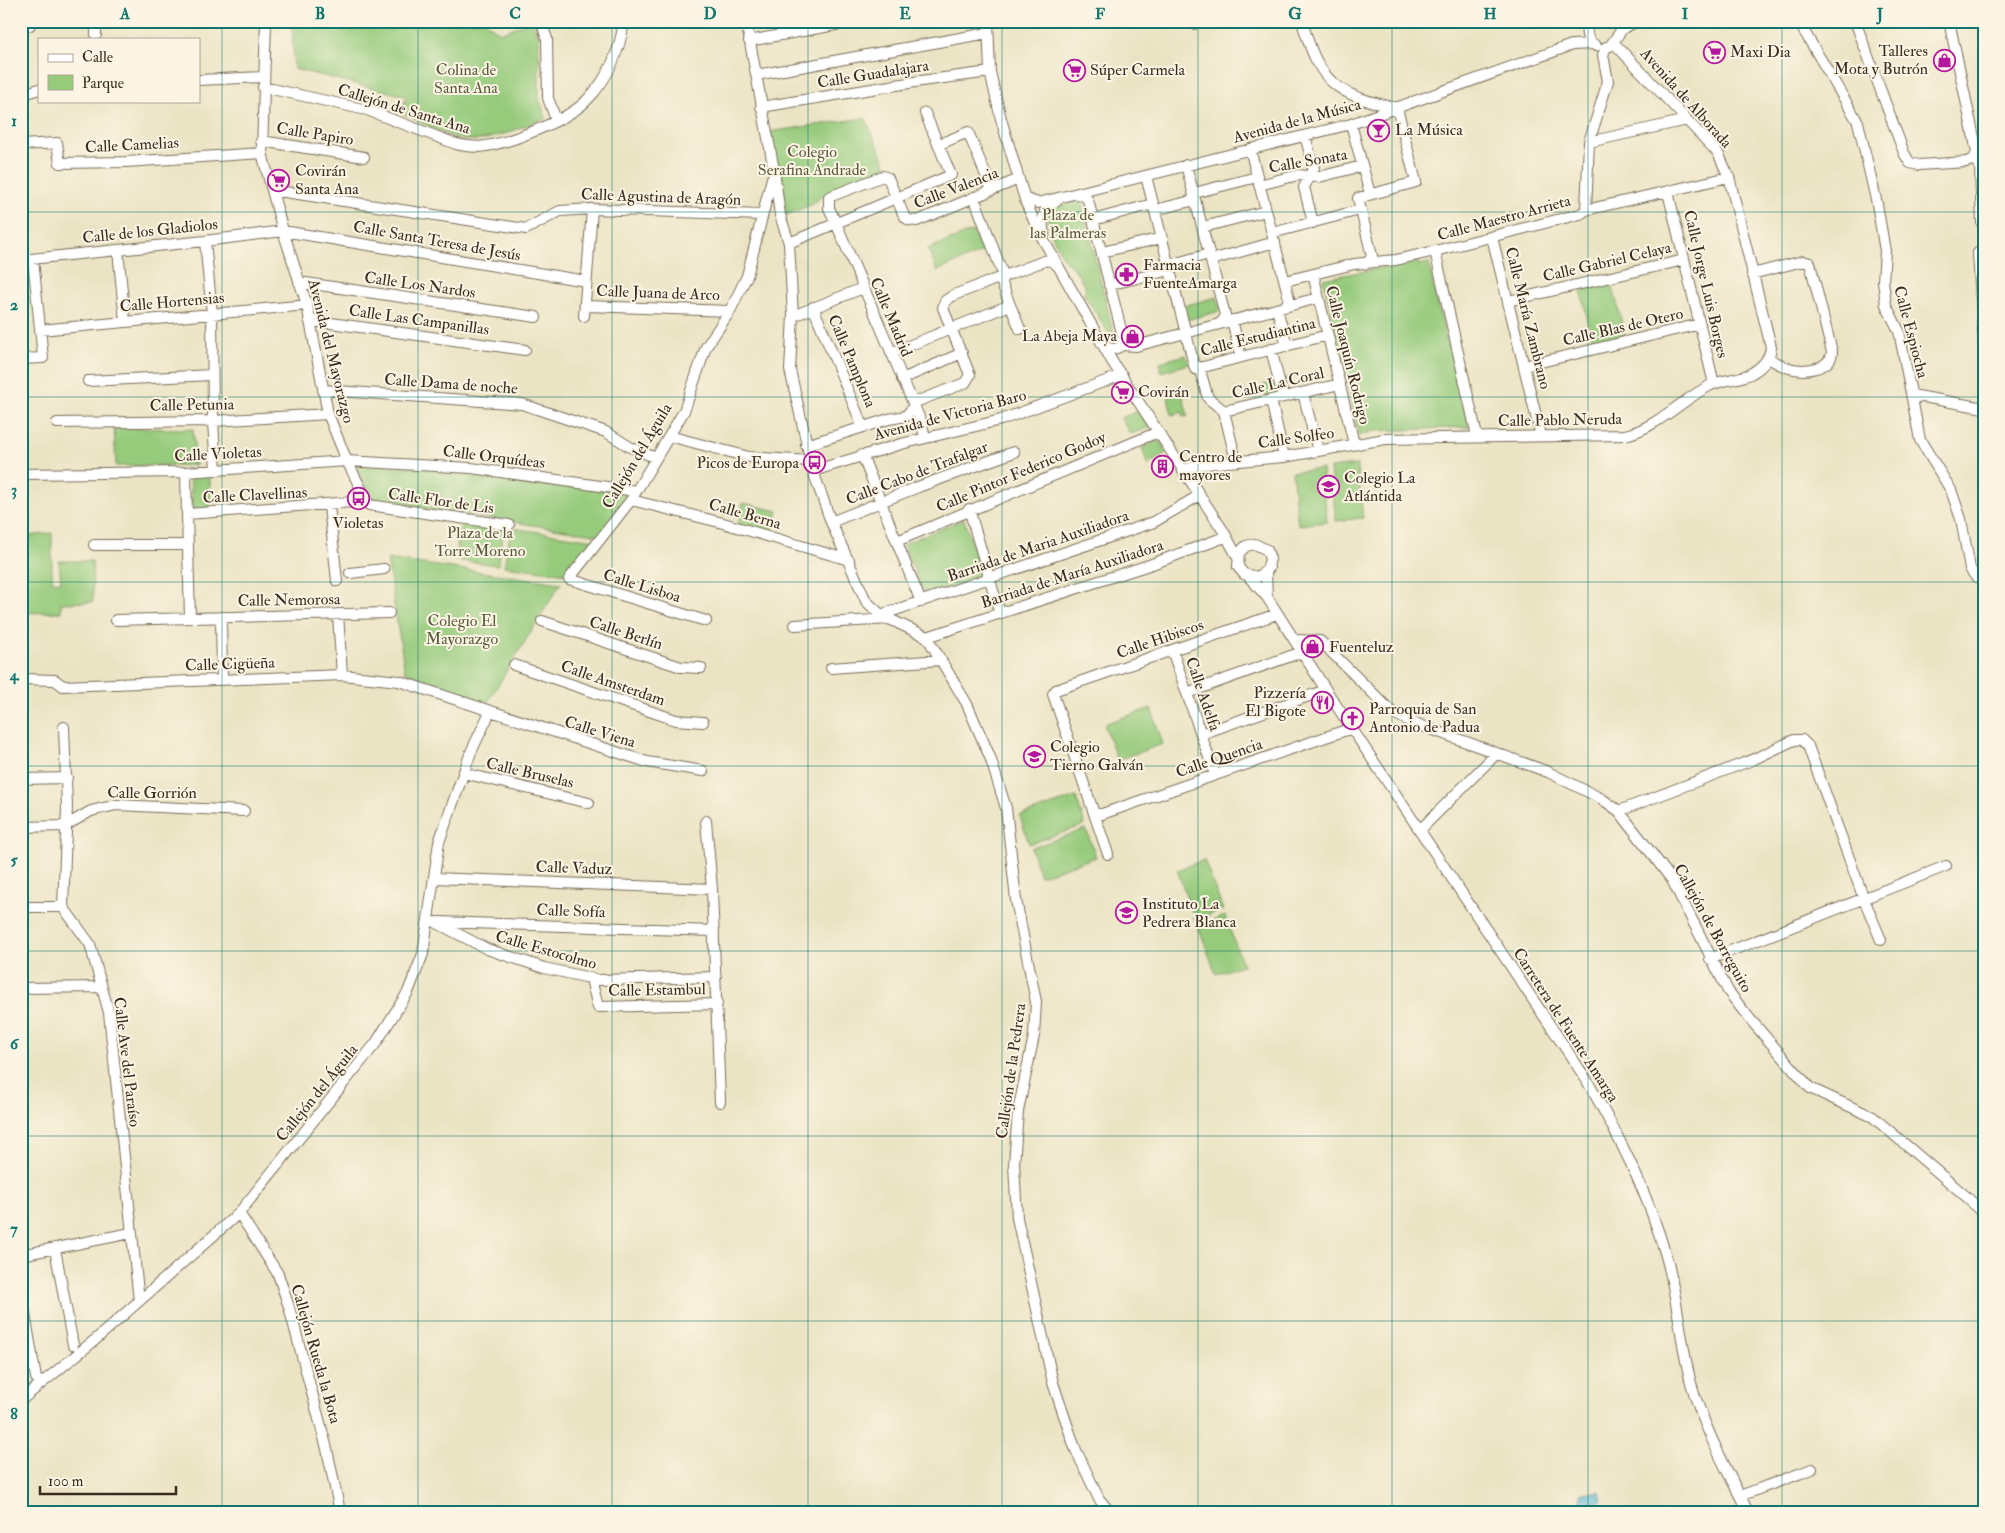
<svg xmlns="http://www.w3.org/2000/svg" width="2005" height="1533" font-family="'IM FELL Double Pica',serif">
	<rect width="100%" height="100%" fill="#fcf5e5"/>
	<filter id="ink" filterUnits="userSpaceOnUse"><feTurbulence type="fractalNoise" baseFrequency=".02" numOctaves="2"/><feDisplacementMap in="SourceGraphic" scale="10" xChannelSelector="R" yChannelSelector="G"/><feConvolveMatrix kernelMatrix="1 2 1 2 8 2 1 2 1" color-interpolation-filters="sRGB"/></filter>
	<filter id="wash" filterUnits="userSpaceOnUse"><feTurbulence type="fractalNoise" baseFrequency=".0096" numOctaves="4" result="noise"/><feDisplacementMap in="SourceGraphic" scale="20" xChannelSelector="R" yChannelSelector="G"/><feGaussianBlur stdDeviation="1.12" result="paint"/><feColorMatrix in="noise" values="0 0 0 0 0 0 0 0 0 0 0 0 0 0 0 0 0 1.4 0 .05"/><feComposite in="paint" operator="in"/></filter>
	<g filter="url(#wash)">
		<rect width="100%" height="100%" fill="#ebe4c4"/>
		<path fill="#96cb7c" stroke="#687a4d" d="M292 21H485L500 33 531 21 539 37V98L546 118C520 127 483 147 456 138 437 132 420 121 402 113L406 96 294 69Z
			M865 118 888 168 820 197 815 203 786 215 768 132Z
			M1081 200 1115 339 1113 340 1083 293 1086 289 1075 269C1062 264 1050 231 1047 218L1054 207Z
			M973 231 982 252 937 271 928 249Z
			M1418 261V265L1429 263 1435 296 1469 427 1374 431 1359 436 1323 279Z
			M1612 283 1625 336 1593 343 1581 290Z
			M1217 297 1220 311 1186 320 1183 306Z
			M1186 355 1189 364 1160 372V362Z
			M1276 382 1279 395 1267 398 1263 385Z
			M1182 393 1188 416 1184 417 1182 412 1172 415 1168 397Z
			M1138 411 1151 427 1130 434 1121 418Z
			M114 428 193 429 196 465 116 466Z
			M1159 440 1167 452 1148 465 1142 448Z
			M355 463 491 473 632 494 600 535 372 501Z
			M1357 465 1363 518 1336 521 1330 468Z
			M1322 469 1327 522 1298 525 1292 472Z
			M190 476H210V509L192 510Z
			M743 503 778 511 771 537 737 527Z
			M462 519 505 524 498 565 454 560Z
			M964 519 983 577 925 596 903 544Z
			M511 528 595 540 568 574 504 566Z
			M52 533V581L61 582 59 561H92L93 602 61 603V612L21 613V537Z
			M387 559 561 583 487 703 405 672Z
			M1151 708 1163 744 1117 760 1104 724Z
			M1076 797 1085 825 1029 844 1020 816Z
			M1086 829 1096 857 1040 876 1031 848Z
			M1204 860 1223 910 1195 920 1177 870Z
			M1225 916 1243 965 1216 974 1198 926Z"/>
		<path fill="#52b3d1" stroke="#466e78" d="M1600 1491 1602 1501 1593 1503 1581 1502V1493Z"/>
	</g>
	<g filter="url(#ink)">
		<g fill="none" stroke-linecap="round" stroke-linejoin="round">
			<defs>
				<path id="minor" d="M96 21V35
					M266 21 262 153 283 231 307 305 328 414 347 461 369 505 509 525
					M541 21 547 39 548 98 556 120
					M746 21 774 170 780 215 789 243 793 316 790 370 813 471 831 522 866 601 881 615 927 637
					M988 21 990 72 1001 119 1026 203 1039 232 1113 363 1224 532 1238 558
					M1194 21V24
					M1302 21C1319 83 1336 95 1397 108L1416 182 1358 198 1372 256 1367 264
					M1590 21C1584 31 1586 40 1596 46
					M1798 21 1858 122 1877 204 1885 251 1883 281 1886 305 1899 331 1920 440 1951 490 1961 519 1970 569 1976 577 1984 579
					M1855 21 1904 153 1910 163 1919 165 1967 162 1974 159
					M1949 21 1977 152 1974 159 1980 167 1982 223
					M30 25 31 21
					M749 41 857 21
					M1610 46 1623 28 1638 21
					M756 75 988 33
					M199 80 264 77
					M263 87 367 110 456 144C466 146 476 148 486 146 512 142 570 119 587 100 608 79 620 50 624 21
					M21 95 39 89
					M761 107 921 81 990 72
					M1351 124 1370 194
					M1305 136 1314 168 1304 187 1313 223
					M261 141 364 157
					M1589 142 1687 120
					M21 145 57 143 60 163 126 162 262 153
					M938 145 968 132 992 190
					M1250 149 1289 298 1286 306
					M1186 165 1225 315 1224 320 1219 324
					M1146 176 1195 369 1328 335
					M1259 185 1298 175 1319 177 1362 166
					M272 190 526 229 560 211 592 209 762 215
					M1668 192 1714 384
					M1194 193 1257 177
					M1076 194 1083 195 1088 200 1123 337 1122 345C1116 350 1111 350 1105 346
					M974 197 1004 277
					M1026 199 1038 203 1351 124 1572 45 1593 44
					M1155 210 1195 200
					M1586 210 1589 142 1608 81 1603 55 1606 47
					M1093 220 1153 204
					M1203 227 1266 211
					M1272 233 1360 210
					M1044 235C1041 220 1042 207 1057 201
					M1492 237 1541 436
					M205 241 212 314 213 421 216 470
					M789 243 951 175 925 113
					M118 250 125 322
					M1435 251 1477 436
					M1102 252 1162 238
					M1978 253 1984 348
					M21 260 205 241 283 231 586 281
					M1211 260 1275 242
					M1169 265 1209 254
					M1313 274 1354 444
					M1752 274 1803 261 1810 263 1832 352C1831 370 1803 372 1789 368 1782 366 1775 362 1768 358
					M1285 281 1354 264 1396 260 1435 251 1580 214 1586 210 1729 177
					M299 282 536 317
					M1109 285 1170 270
					M1508 301 1684 260
					M1010 305 1020 329
					M586 306 730 311
					M813 307 863 427
					M1277 309 1287 346
					M584 316 592 209
					M793 316 863 288
					M309 320 525 350
					M1232 320 1241 357
					M40 330 307 305
					M1122 345 1136 346 1318 298
					M1271 349 1283 397
					M891 353 1010 305 1000 278
					M21 359 43 358 33 259
					M1524 366 1700 324
					M1199 367 1208 398 1224 411 1236 461
					M902 379 962 353
					M88 381 212 375
					M323 390 522 404 606 432 630 447 656 458
					M1303 393 1318 451
					M1912 395 1984 408
					M1271 400 1284 457
					M1224 411 1340 384
					M57 423 213 421 328 414
					M669 436 749 457 810 461
					M925 438 922 424 836 223 829 208V197L883 176 888 178 904 216 909 220 917 221 1019 179
					M806 445 889 419 906 416 918 401 965 383 970 375 943 308 945 301 954 295 1044 261 1050 260 1058 266
					M862 455 921 602
					M813 471 901 444 1001 420 1122 375
					M1183 471 1196 465 1284 457 1385 439 1625 435C1657 428 1681 400 1711 385 1724 379 1739 380 1752 373 1762 367 1770 359 1771 347L1729 177 1718 153 1614 43
					M186 472 187 514 367 501
					M21 474 186 472 347 461 471 468 636 491
					M631 500 723 523 849 560
					M329 506 337 581
					M969 509 1000 614
					M187 514 190 617
					M831 522 918 487 1014 452
					M897 541 1158 432
					M94 545H187
					M350 573 384 569
					M1248 576 1267 597 1326 690 1586 1079C1619 1136 1648 1193 1666 1256 1678 1298 1680 1341 1691 1383 1704 1429 1727 1470 1748 1512
					M1267 597 1266 574 1270 559 1267 550 1255 544 1246 546 1239 553 1238 567 1244 574 1258 577 1269 568
					M338 614 342 675
					M881 615 1154 522 1200 495
					M221 617 222 679
					M116 620 389 613
					M542 621 681 667 701 668
					M706 621 569 579 631 500 684 411 706 347 730 311 747 276 772 178
					M795 625 889 619
					M927 637 967 704 990 757 1006 808 1016 900 1036 1002 1034 1036 1018 1111 1014 1164 1017 1218 1053 1383 1075 1448 1099 1499 1110 1512
					M927 637 1152 564 1225 537
					M1295 640 1320 641 1393 713 1409 721 1548 772 1602 799 1619 811 1672 880 1728 991 1749 1018 1810 1088 1873 1117 1968 1198 1984 1215
					M1172 650 1215 775
					M514 665 676 720 703 722
					M831 668 941 660
					M21 679 55 680 63 686 342 675 399 681 647 762 703 771
					M1187 693 1302 652
					M64 727 67 807 63 907 90 944 109 1013 139 1301
					M1201 734 1326 690
					M463 773 589 803
					M21 779 67 778
					M1619 811 1752 760 1794 740H1802L1808 746 1864 899 1881 940
					M1095 814H1102L1352 728
					M706 821 712 889 720 1102
					M21 827 65 826 91 811 116 805 244 811
					M1420 830 1496 754
					M1108 854 1053 694 1056 690 1277 614
					M434 878 712 889
					M21 907H63
					M435 922 487 949 544 968 599 980 716 977
					M438 922 714 931
					M1710 959 1946 866
					M591 979 598 1007 717 1004
					M21 988 102 987
					M239 1213 278 1274 289 1307 327 1449 340 1512
					M55 1249 73 1345
					M21 1255 131 1233
					M21 1291 36 1378
					M21 1400 95 1340 239 1213 376 1043 408 992 423 954 439 842 471 752 490 712
					M1740 1496 1812 1469"/>
			</defs>
			<use href="#minor" stroke="#796b58" stroke-width="12"/>
			<use href="#minor" stroke="#fff" stroke-width="10"/>
		</g>
	</g>
	<path fill="none" stroke="#0f766e" stroke-width="1" stroke-opacity="0.55" d="M222 21V1512M418 21V1512M612 21V1512M808 21V1512M1002 21V1512M1198 21V1512M1392 21V1512M1588 21V1512M1782 21V1512M21 212H1984M21 397H1984M21 582H1984M21 766H1984M21 951H1984M21 1136H1984M21 1321H1984"/>
	<defs>
		<symbol id="supermarket-ring" viewBox="-11 -11 22 22"><circle r="9.5" fill="#fcf5e5" stroke="#b5179e" stroke-width="1.5"/><path d="M-6-5.5h2.5l.6 2H6L4.5 2H-2.5L-4.4-4H-6ZM-1.5 3.2a1.3 1.3 0 1 0 .1 0ZM3 3.2a1.3 1.3 0 1 0 .1 0Z" fill="#b5179e"/></symbol>
		<symbol id="shop-ring" viewBox="-11 -11 22 22"><circle r="9.5" fill="#fcf5e5" stroke="#b5179e" stroke-width="1.5"/><path d="M-5-2.5h2.3a2.7 3.5 0 0 1 5.4 0H5L5.5 6h-11ZM-1.5-2.5h3a1.5 2.3 0 0 0-3 0Z" fill="#b5179e"/></symbol>
		<symbol id="bar-ring" viewBox="-11 -11 22 22"><circle r="9.5" fill="#fcf5e5" stroke="#b5179e" stroke-width="1.5"/><path d="M-6-5H6L.8 .8V4.5H3.5V6h-7V4.5H-.8V.8Z" fill="#b5179e"/></symbol>
		<symbol id="pharmacy-ring" viewBox="-11 -11 22 22"><circle r="9.5" fill="#fcf5e5" stroke="#b5179e" stroke-width="1.5"/><path d="M-2-6h4v4h4v4h-4v4h-4v-4h-4v-4h4Z" fill="#b5179e"/></symbol>
		<symbol id="bus-ring" viewBox="-11 -11 22 22"><circle r="9.5" fill="#fcf5e5" stroke="#b5179e" stroke-width="1.5"/><path d="M-5-6H5V4H4V6H2V4H-2V6H-4V4H-5ZM-3.5-4V0h7V-4ZM-3.5 1.2v1.5H-2V1.2ZM2 1.2v1.5H3.5V1.2Z" fill="#b5179e"/></symbol>
		<symbol id="building-ring" viewBox="-11 -11 22 22"><circle r="9.5" fill="#fcf5e5" stroke="#b5179e" stroke-width="1.5"/><path d="M-4-6H4V6H1V3H-1V6H-4ZM-2.5-4.3h1.7v1.8h-1.7ZM.8-4.3h1.7v1.8H.8ZM-2.5-1h1.7V.8h-1.7ZM.8-1h1.7V.8H.8Z" fill="#b5179e"/></symbol>
		<symbol id="school-ring" viewBox="-11 -11 22 22"><circle r="9.5" fill="#fcf5e5" stroke="#b5179e" stroke-width="1.5"/><path d="M0-5L7-2L0 1L-7-2ZM-4 1L0 2.5L4 1V4Q0 6-4 4Z" fill="#b5179e"/></symbol>
		<symbol id="restaurant-ring" viewBox="-11 -11 22 22"><circle r="9.5" fill="#fcf5e5" stroke="#b5179e" stroke-width="1.5"/><path d="M-5-6h1v4h1v-4h1v4h1v-4h1v5L-1.5 .5V6h-2V.5L-5-1ZM5-6V6H3V1.5H1.5Q1.5-4 5-6Z" fill="#b5179e"/></symbol>
		<symbol id="church-ring" viewBox="-11 -11 22 22"><circle r="9.5" fill="#fcf5e5" stroke="#b5179e" stroke-width="1.5"/><path d="M-1.2-6h2.4v3.5h3.3v2.4h-3.3V6h-2.4V-.1h-3.3v-2.4h3.3Z" fill="#b5179e"/></symbol>
		<symbol id="university-ring" viewBox="-11 -11 22 22"><circle r="9.5" fill="#fcf5e5" stroke="#b5179e" stroke-width="1.5"/><path d="M0-5L7-2L0 1L-7-2ZM-4 1L0 2.5L4 1V4Q0 6-4 4Z" fill="#b5179e"/></symbol>
	</defs>
	<g fill-rule="evenodd">
		<use href="#supermarket-ring" x="1702" y="40" width="25" height="25"/>
		<use href="#shop-ring" x="1932" y="48" width="25" height="25"/>
		<use href="#supermarket-ring" x="1062" y="58" width="25" height="25"/>
		<use href="#bar-ring" x="1366" y="118" width="25" height="25"/>
		<use href="#supermarket-ring" x="266" y="168" width="25" height="25"/>
		<use href="#pharmacy-ring" x="1114" y="262" width="25" height="25"/>
		<use href="#shop-ring" x="1120" y="324" width="25" height="25"/>
		<use href="#supermarket-ring" x="1110" y="380" width="25" height="25"/>
		<use href="#bus-ring" x="802" y="450" width="25" height="25"/>
		<use href="#building-ring" x="1150" y="454" width="25" height="25"/>
		<use href="#school-ring" x="1316" y="474" width="25" height="25"/>
		<use href="#bus-ring" x="346" y="486" width="25" height="25"/>
		<use href="#shop-ring" x="1300" y="634" width="25" height="25"/>
		<use href="#restaurant-ring" x="1310" y="690" width="25" height="25"/>
		<use href="#church-ring" x="1340" y="706" width="25" height="25"/>
		<use href="#school-ring" x="1022" y="744" width="25" height="25"/>
		<use href="#university-ring" x="1114" y="900" width="25" height="25"/>
	</g>
	<g text-anchor="middle" dominant-baseline="central" stroke-width="4" stroke-linejoin="round" paint-order="stroke">
		<g font-size="16" fill="#3b2a1e" stroke="#fcf5e5" text-anchor="start">
			<text x="1928" y="51" text-anchor="end">Talleres<tspan x="1928" dy="18">Mota y Butrón</tspan></text>
			<text x="1730" y="52">Maxi Dia</text>
			<text x="1090" y="70">Súper Carmela</text>
			<text x="1395" y="130">La Música</text>
			<text x="295" y="171">Covirán<tspan x="295" dy="18">Santa Ana</tspan></text>
			<text x="1143" y="265">Farmacia<tspan x="1143" dy="18">FuenteAmarga</tspan></text>
			<text x="1117" y="336" text-anchor="end">La Abeja Maya</text>
			<text x="1138" y="392">Covirán</text>
			<text x="1179" y="457">Centro de<tspan x="1179" dy="18">mayores</tspan></text>
			<text x="799" y="463" text-anchor="end">Picos de Europa</text>
			<text x="1344" y="478">Colegio La<tspan x="1344" dy="18">Atlántida</tspan></text>
			<text x="358" y="523" text-anchor="middle">Violetas</text>
			<text x="1329" y="647">Fuenteluz</text>
			<text x="1306" y="693" text-anchor="end">Pizzería<tspan x="1306" dy="18">El Bigote</tspan></text>
			<text x="1369" y="709">Parroquia de San<tspan x="1369" dy="18">Antonio de Padua</tspan></text>
			<text x="1050" y="747">Colegio<tspan x="1050" dy="18">Tierno Galván</tspan></text>
			<text x="1142" y="904">Instituto La<tspan x="1142" dy="18">Pedrera Blanca</tspan></text>
		</g>
		<g font-size="16" fill="#565a3a" stroke="#fcf5e5">
			<text x="466" y="70">Colina de<tspan x="466" dy="18">Santa Ana</tspan></text>
			<text x="812" y="152">Colegio<tspan x="812" dy="18">Serafina Andrade</tspan></text>
			<text x="1068" y="215">Plaza de<tspan x="1068" dy="18">las Palmeras</tspan></text>
			<text x="480" y="533">Plaza de la<tspan x="480" dy="18">Torre Moreno</tspan></text>
			<text x="462" y="621">Colegio El<tspan x="462" dy="18">Mayorazgo</tspan></text>
		</g>
		<g font-size="16" fill="#3b2a1e" stroke="#fcf5e5">
			<text transform="translate(873 74) rotate(-9)">Calle Guadalajara</text>
			<text transform="translate(1686 98) rotate(48)">Avenida de Alborada</text>
			<text transform="translate(404 109) rotate(17)">Callejón de Santa Ana</text>
			<text transform="translate(1297 121) rotate(-15)">Avenida de la Música</text>
			<text transform="translate(315 134) rotate(9)">Calle Papiro</text>
			<text transform="translate(132 145) rotate(-3)">Calle Camelias</text>
			<text transform="translate(1308 161) rotate(-10)">Calle Sonata</text>
			<text transform="translate(956 188) rotate(-21)">Calle Valencia</text>
			<text transform="translate(661 197) rotate(2)">Calle Agustina de Aragón</text>
			<text transform="translate(1504 218) rotate(-15)">Calle Maestro Arrieta</text>
			<text transform="translate(150 231) rotate(-6)">Calle de los Gladiolos</text>
			<text transform="translate(437 241) rotate(10)">Calle Santa Teresa de Jesús</text>
			<text transform="translate(1607 262) rotate(-13)">Calle Gabriel Celaya</text>
			<text transform="translate(1706 284) rotate(77)">Calle Jorge Luis Borges</text>
			<text transform="translate(420 285) rotate(8)">Calle Los Nardos</text>
			<text transform="translate(658 293) rotate(2)">Calle Juana de Arco</text>
			<text transform="translate(172 302) rotate(-5)">Calle Hortensias</text>
			<text transform="translate(891 317) rotate(67)">Calle Madrid</text>
			<text transform="translate(1528 318) rotate(76)">Calle María Zambrano</text>
			<text transform="translate(419 320) rotate(8)">Calle Las Campanillas</text>
			<text transform="translate(1623 327) rotate(-13)">Calle Blas de Otero</text>
			<text transform="translate(1911 332) rotate(75)">Calle Espiocha</text>
			<text transform="translate(1258 337) rotate(-14)">Calle Estudiantina</text>
			<text transform="translate(331 351) rotate(76)">Avenida del Mayorazgo</text>
			<text transform="translate(1348 355) rotate(76)">Calle Joaquín Rodrigo</text>
			<text transform="translate(852 361) rotate(67)">Calle Pamplona</text>
			<text transform="translate(1278 383) rotate(-13)">Calle La Coral</text>
			<text transform="translate(451 384) rotate(4)">Calle Dama de noche</text>
			<text transform="translate(192 405) rotate(-1)">Calle Petunia</text>
			<text transform="translate(950 415) rotate(-15)">Avenida de Victoria Baro</text>
			<text transform="translate(1560 420) rotate(-1)">Calle Pablo Neruda</text>
			<text transform="translate(1296 438) rotate(-8)">Calle Solfeo</text>
			<text transform="translate(218 454) rotate(-3)">Calle Violetas</text>
			<text transform="translate(637 456) rotate(-59)">Callejón del Águila</text>
			<text transform="translate(494 457) rotate(7)">Calle Orquídeas</text>
			<text transform="translate(1021 472) rotate(-23)">Calle Pintor Federico Godoy</text>
			<text transform="translate(917 473) rotate(-21)">Calle Cabo de Trafalgar</text>
			<text transform="translate(255 495) rotate(-3)">Calle Clavellinas</text>
			<text transform="translate(441 501) rotate(8)">Calle Flor de Lis</text>
			<text transform="translate(745 514) rotate(16)">Calle Berna</text>
			<text transform="translate(1038 546) rotate(-19)">Barriada de Maria Auxiliadora</text>
			<text transform="translate(1072 574) rotate(-18)">Barriada de María Auxiliadora</text>
			<text transform="translate(642 586) rotate(17)">Calle Lisboa</text>
			<text transform="translate(289 600) rotate(-1)">Calle Nemorosa</text>
			<text transform="translate(626 633) rotate(18)">Calle Berlín</text>
			<text transform="translate(1160 639) rotate(-19)">Calle Hibiscos</text>
			<text transform="translate(230 664) rotate(-2)">Calle Cigüeña</text>
			<text transform="translate(613 683) rotate(19)">Calle Amsterdam</text>
			<text transform="translate(1203 694) rotate(71)">Calle Adelfa</text>
			<text transform="translate(600 732) rotate(17)">Calle Viena</text>
			<text transform="translate(1219 758) rotate(-19)">Calle Quencia</text>
			<text transform="translate(530 773) rotate(13)">Calle Bruselas</text>
			<text x="152" y="793">Calle Gorrión</text>
			<text transform="translate(574 868) rotate(2)">Calle Vaduz</text>
			<text transform="translate(571 911) rotate(2)">Calle Sofía</text>
			<text transform="translate(1713 928) rotate(61)">Callejón de Borreguito</text>
			<text transform="translate(546 950) rotate(16)">Calle Estocolmo</text>
			<text transform="translate(657 990) rotate(-1)">Calle Estambul</text>
			<text transform="translate(1566 1025) rotate(57)">Carretera de Fuente Amarga</text>
			<text transform="translate(127 1062) rotate(83)">Calle Ave del Paraíso</text>
			<text transform="translate(1011 1071) rotate(-82)">Callejón de la Pedrera</text>
			<text transform="translate(317 1093) rotate(-51)">Callejón del Águila</text>
			<text transform="translate(316 1354) rotate(74)">Callejón Rueda la Bota</text>
		</g>
	</g>
	<rect width="2005" height="1533" fill="none" stroke="#fcf5e5" stroke-width="55"/>
	<rect x="38" y="38" width="162" height="65" fill="#fcf5e5" stroke="#afa495"/>
	<rect x="48" y="54" width="25" height="8" fill="#ffffff" stroke="#afa495"/>
	<text x="82" y="62" font-size="15" fill="#3b2a1e">Calle</text>
	<rect x="48" y="75" width="25" height="15" fill="#96cb7c" stroke="#afa495"/>
	<text x="82" y="88" font-size="15" fill="#3b2a1e">Parque</text>
	<path d="M40 1486v8h136v-8" fill="none" stroke="#3b2a1e" stroke-width="2.5"/>
	<text x="48" y="1486" font-size="15" fill="#3b2a1e" stroke="#fcf5e5" stroke-width="4" paint-order="stroke">100 m</text>
	<rect x="28" y="28" width="1950" height="1478" fill="none" stroke="#0f766e" stroke-width="2"/>
	<g font-size="16" text-anchor="middle" font-weight="bold" fill="#0f766e">
		<text x="125" y="19">A</text>
		<text x="320" y="19">B</text>
		<text x="515" y="19">C</text>
		<text x="710" y="19">D</text>
		<text x="905" y="19">E</text>
		<text x="1100" y="19">F</text>
		<text x="1295" y="19">G</text>
		<text x="1490" y="19">H</text>
		<text x="1685" y="19">I</text>
		<text x="1880" y="19">J</text>
		<text x="14" y="126">1</text>
		<text x="14" y="310">2</text>
		<text x="14" y="495">3</text>
		<text x="14" y="680">4</text>
		<text x="14" y="865">5</text>
		<text x="14" y="1049">6</text>
		<text x="14" y="1234">7</text>
		<text x="14" y="1419">8</text>
	</g>
</svg>
